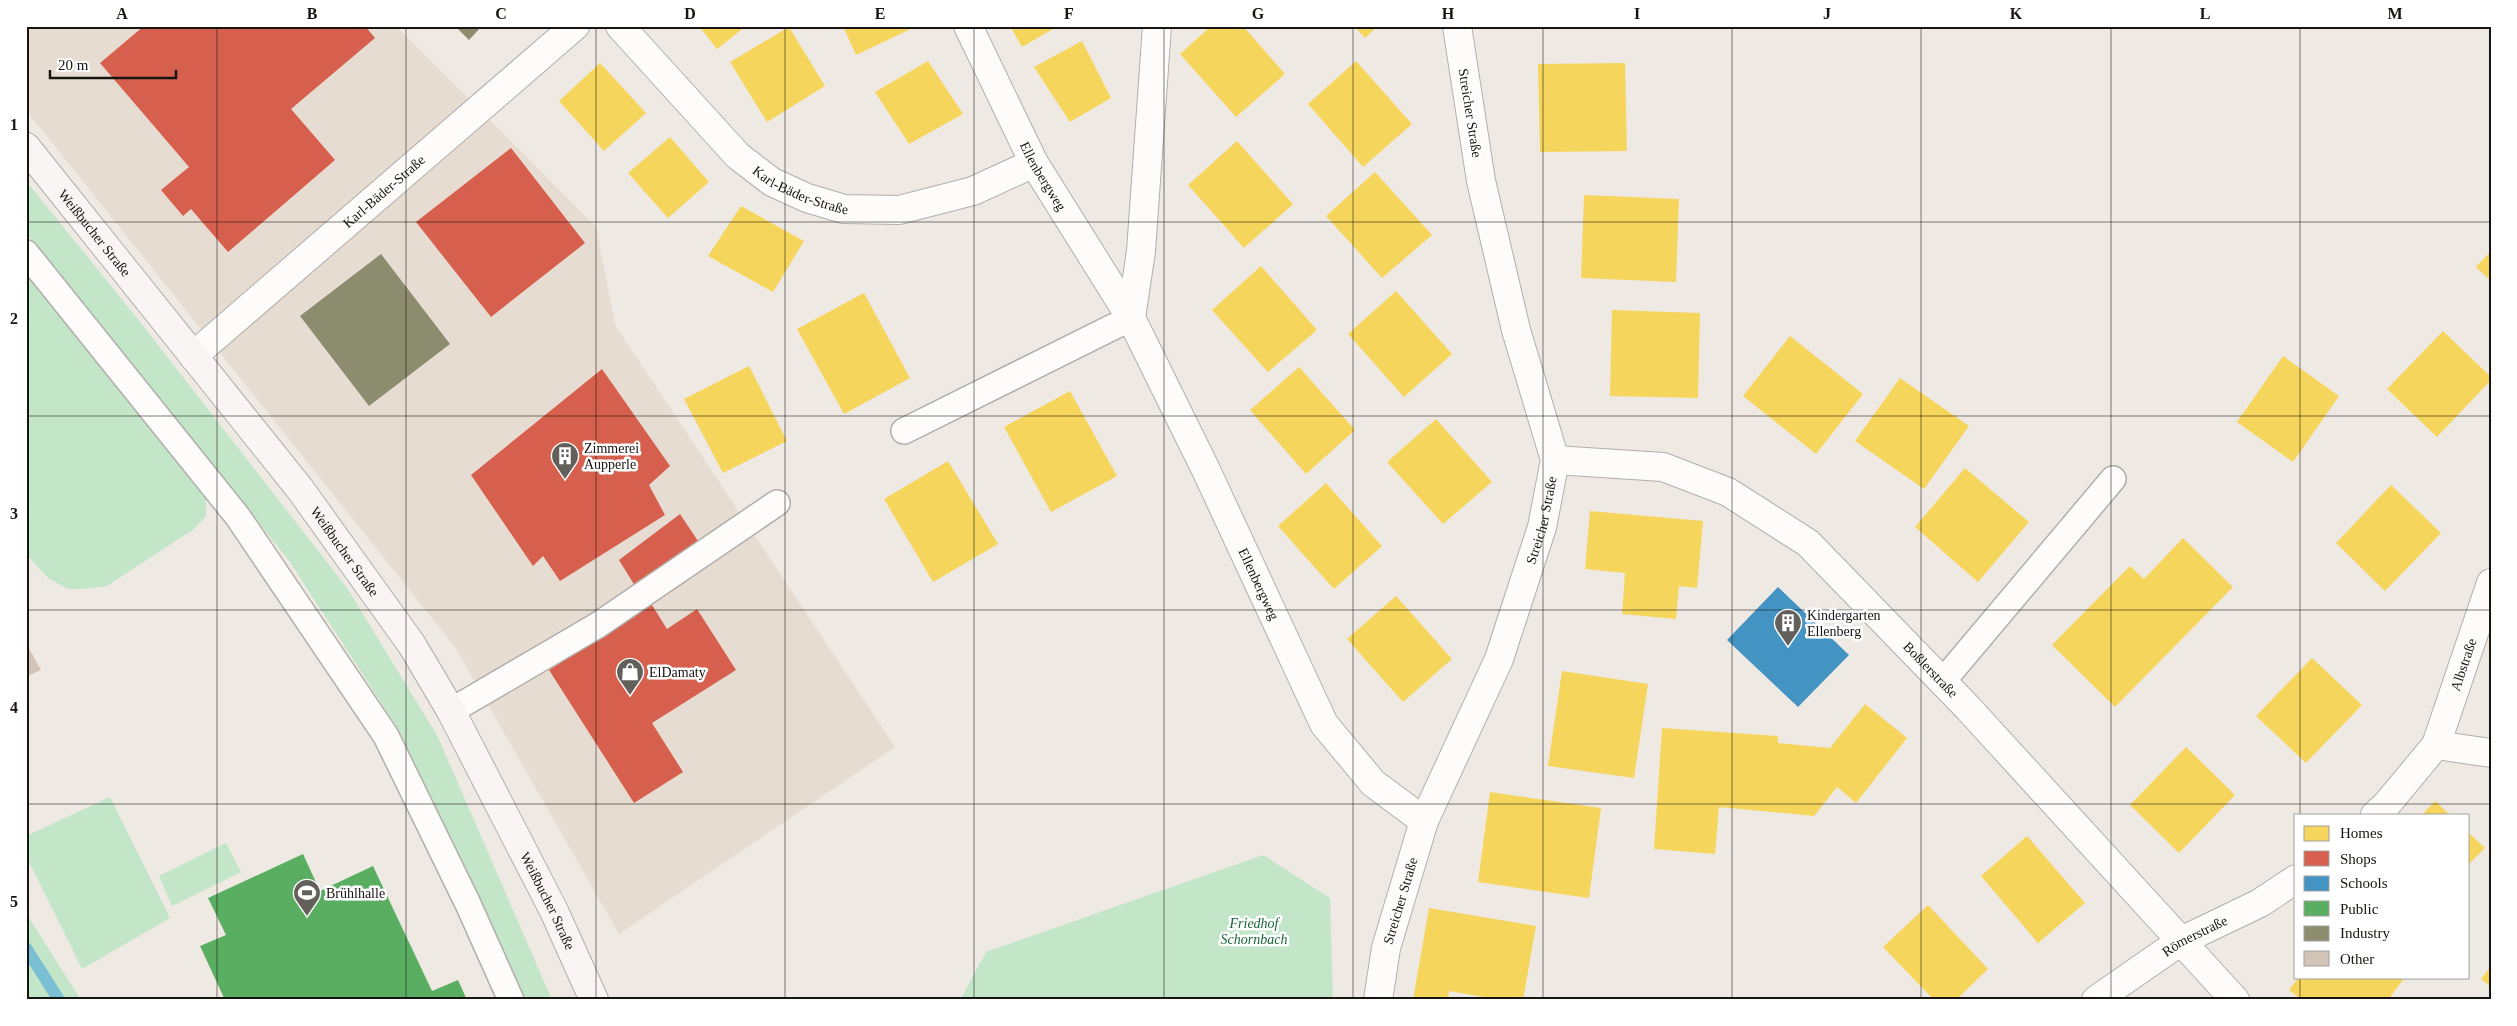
<svg xmlns="http://www.w3.org/2000/svg" width="2517" height="1026" font-family="'Times New Roman',serif">
	<rect width="100%" height="100%" fill="#efe9e4"/>
	<path fill="#e7dcd2" d="M26 26H396L596 227 615 325 895 747 619 934 455 647 26 110Z"/>
	<path fill="#c2e6c7" d="M26 181 137 318 347 588 438 737 552 1000H518L400 732 290 562 26 233Z
		M26 267 206 491V516L194 529 107 586 84 589H68L48 578 26 554Z
		M110 797 170 918 82 969 26 856V836Z
		M226 843 241 872 172 906 159 876Z
		M1263 855 1330 898 1333 1000H960L986 952Z
		M26 913 81 1000H26Z"/>
	<path fill="#f6d55c" d="M699 26H746L717 49Z
		M843 26H917L856 55Z
		M1010 26H1058L1022 47Z
		M1211 26H1243L1285 74 1236 117 1180 54Z
		M1354 26H1378L1365 38Z
		M789 27 825 86 767 122 730 62Z
		M1082 41 1111 98 1070 122 1034 67Z
		M928 61 963 114 909 144 875 92Z
		M1356 61 1412 124 1363 167 1308 104Z
		M600 63 646 113 604 151 559 101Z
		M1625 63 1627 151 1540 152 1538 64Z
		M670 137 709 182 668 218 628 173Z
		M1237 141 1293 204 1244 248 1188 185Z
		M1375 172 1432 235 1382 278 1326 216Z
		M1584 195 1679 199 1676 282 1581 278Z
		M741 206 804 241 773 292 708 256Z
		M2491 251V281L2476 267Z
		M1261 266 1317 330 1268 372 1212 310Z
		M1396 291 1452 354 1404 397 1348 334Z
		M864 293 910 378 844 414 797 329Z
		M1612 310 1700 313 1698 398 1610 396Z
		M2443 331 2491 377V380L2437 437 2387 389Z
		M1790 336 1863 394 1816 454 1743 396Z
		M2283 356 2339 396 2293 462 2237 422Z
		M749 366 787 441 723 473 684 399Z
		M1299 367 1355 430 1306 474 1250 410Z
		M1900 378 1969 426 1924 489 1855 441Z
		M1070 391 1117 476 1051 512 1004 427Z
		M1436 419 1492 482 1443 524 1387 462Z
		M948 461 998 544 933 582 884 499Z
		M1965 468 2029 522 1978 582 1915 527Z
		M1326 483 1382 546 1334 589 1278 526Z
		M2391 485 2441 533 2385 591 2336 543Z
		M1590 511 1703 521 1697 588 1679 586 1676 619 1622 614 1625 573 1585 569Z
		M2183 538 2233 587 2115 707 2052 645 2130 566 2144 579Z
		M1396 596 1452 659 1403 702 1347 639Z
		M2312 658 2362 705 2306 763 2256 716Z
		M1562 671 1648 684 1634 778 1548 766Z
		M1865 704 1907 738 1856 803 1837 787 1814 816 1719 807 1715 854 1654 849 1662 728 1778 736V743L1830 748Z
		M2186 747 2235 795 2179 853 2130 805Z
		M1490 792 1601 808 1589 898 1478 882Z
		M2435 801 2450 815H2422Z
		M2468 832 2485 848 2468 865Z
		M2027 836 2085 903 2038 943 1981 876Z
		M1928 905 1988 969 1956 1000H1934L1883 947Z
		M1429 908 1536 926 1523 1000H1500L1449 991 1448 1000H1413Z
		M2491 966V987L2481 979Z
		M2299 977H2405L2388 1000H2302L2289 990Z"/>
	<path fill="#d6604d" d="M144 26H365L375 38 291 109 335 160 228 252 191 209 183 216 161 190 189 167 100 63Z
		M511 148 585 243 491 317 416 222Z
		M602 369 670 466 649 485 665 515 560 581 543 556 533 566 471 475Z
		M680 514 700 544 635 586 619 560Z
		M652 605 667 629 697 609 736 670 652 723 683 772 634 803 549 670Z"/>
	<path fill="#4393c3" d="M1778 587 1849 655 1798 707 1727 640Z"/>
	<path fill="#5aae61" d="M303 854 320 891 373 866 432 991 458 980 467 1000H225L200 946 226 935 208 898Z"/>
	<path fill="#8c8c6e" d="M455 26H482L469 40Z
		M381 254 450 344 369 406 300 316Z"/>
	<g fill="none" stroke-linecap="round" stroke-linejoin="round">
		<path stroke="#7abfd4" stroke-width="12" d="M26 948 59 1000"/>
	</g>
	<path fill="#d2c4b6" d="M26 643 41 670 26 677Z"/>
	<g fill="none" stroke-linecap="round" stroke-linejoin="round">
		<defs>
			<path id="lane" d="M26 253 238 517 386 736 468 904 511 1000
				M904 431 1131 318
				M1943 681 2113 479
				M451 711 598 625 777 503"/>
			<g id="street">
				<path id="s1" d="M620 26 738 156 772 182 807 198 844 209 899 210 973 191 1034 163"/>
				<path id="s2" d="M968 26 1034 163 1131 318 1206 470 1324 724 1373 783 1424 821"/>
				<path d="M1131 318 1141 251 1157 26"/>
				<path id="s3" d="M193 356 575 26"/>
				<path id="s4" d="M1555 460 1663 467 1728 492 1808 543 1968 708 2235 1000"/>
				<path id="s5" d="M2436 745 2491 583"/>
				<path d="M2375 815 2387 804 2436 745 2491 753"/>
				<path id="s6" d="M1378 1000 1386 948 1424 821 1499 659 1542 527 1555 460 1516 330 1481 181 1457 26"/>
				<path id="s7" d="M2096 1000 2181 941 2260 903 2296 879"/>
			</g>
			<g id="secondary">
				<path id="s8" d="M26 147 300 489 412 645 451 711 554 911 594 1000"/>
			</g>
		</defs>
		<use href="#lane" stroke="#b2aeaa" stroke-width="28"/>
		<use href="#street" stroke="#b2aeaa" stroke-width="30"/>
		<use href="#secondary" stroke="#b2aeaa" stroke-width="30"/>
		<use href="#lane" stroke="#fdfcfb" stroke-width="25"/>
		<use href="#street" stroke="#fdfcfb" stroke-width="28"/>
		<use href="#secondary" stroke="#f9f5f5" stroke-width="28"/>
	</g>
	<path fill="none" stroke="#181411" stroke-width="1" stroke-opacity="0.55" d="M217 26V1000M406 26V1000M596 26V1000M785 26V1000M974 26V1000M1164 26V1000M1353 26V1000M1543 26V1000M1732 26V1000M1921 26V1000M2111 26V1000M2300 26V815M26 222H2491M26 416H2491M26 610H2491M26 804H2491M2300 977V1000"/>
	<defs>
		<symbol id="building-pin" viewBox="-11 -11 22 30"><path d="M0 17L-7.5 6A9.5 9.5 0 1 1 7.5 6Z" fill="#635f5b" stroke="#fff"/><path d="M-4-6H4V6H1V3H-1V6H-4ZM-2.5-4.3h1.7v1.8h-1.7ZM.8-4.3h1.7v1.8H.8ZM-2.5-1h1.7V.8h-1.7ZM.8-1h1.7V.8H.8Z" fill="#fff"/></symbol>
		<symbol id="shop-pin" viewBox="-11 -11 22 30"><path d="M0 17L-7.5 6A9.5 9.5 0 1 1 7.5 6Z" fill="#635f5b" stroke="#fff"/><path d="M-5-2.5h2.3a2.7 3.5 0 0 1 5.4 0H5L5.5 6h-11ZM-1.5-2.5h3a1.5 2.3 0 0 0-3 0Z" fill="#fff"/></symbol>
		<symbol id="stadium-pin" viewBox="-11 -11 22 30"><path d="M0 17L-7.5 6A9.5 9.5 0 1 1 7.5 6Z" fill="#635f5b" stroke="#fff"/><path d="M0-5a6.5 5 0 1 0 0 10a6.5 5 0 1 0 0-10ZM-3.5-1.8h7v3.6h-7Z" fill="#fff"/></symbol>
	</defs>
	<g fill-rule="evenodd">
		<use href="#building-pin" x="549" y="440" width="32" height="43"/>
		<use href="#building-pin" x="1772" y="607" width="32" height="43"/>
		<use href="#shop-pin" x="614" y="656" width="32" height="43"/>
		<use href="#stadium-pin" x="291" y="877" width="32" height="43"/>
	</g>
	<g text-anchor="middle" dominant-baseline="central" stroke-width="5" stroke-linejoin="round" paint-order="stroke">
		<g font-size="14" fill="#181411" stroke="#fff">
			<text transform="translate(1470 113) rotate(81)">Streicher Straße</text>
			<text stroke="none"><textPath href="#s2" startOffset="168">Ellenbergweg</textPath></text>
			<text stroke="none"><textPath href="#s1" startOffset="248">Karl-Bäder-Straße</textPath></text>
			<text stroke="none"><textPath href="#s3" startOffset="252">Karl-Bäder-Straße</textPath></text>
			<text stroke="none"><textPath href="#s8" startOffset="110">Weißbucher Straße</textPath></text>
			<text stroke="none"><textPath href="#s6" startOffset="509">Streicher Straße</textPath></text>
			<text stroke="none"><textPath href="#s8" startOffset="515">Weißbucher Straße</textPath></text>
			<text stroke="none"><textPath href="#s2" startOffset="630">Ellenbergweg</textPath></text>
			<text stroke="none"><textPath href="#s5" startOffset="85">Albstraße</textPath></text>
			<text stroke="none"><textPath href="#s4" startOffset="449">Boßlerstraße</textPath></text>
			<text stroke="none"><textPath href="#s6" startOffset="102">Streicher Straße</textPath></text>
			<text stroke="none"><textPath href="#s8" startOffset="920">Weißbucher Straße</textPath></text>
			<text stroke="none"><textPath href="#s7" startOffset="118">Römerstraße</textPath></text>
		</g>
		<g font-size="14" fill="#181411" stroke="#fff" text-anchor="start">
			<text x="584" y="448">Zimmerei<tspan x="584" dy="16">Aupperle</tspan></text>
			<text x="1807" y="615">Kindergarten<tspan x="1807" dy="16">Ellenberg</tspan></text>
			<text x="649" y="672">ElDamaty</text>
			<text x="326" y="893">Brühlhalle</text>
		</g>
		<g font-size="14" font-style="italic" fill="#186637" stroke="#fff">
			<text x="1254" y="923">Friedhof<tspan x="1254" dy="16">Schornbach</tspan></text>
		</g>
	</g>
	<rect width="2517" height="1026" fill="none" stroke="#ffffff" stroke-width="55"/>
	<rect x="2294" y="814" width="175" height="165" fill="#ffffff" stroke="#a3a1a0"/>
	<rect x="2304" y="826" width="25" height="15" fill="#f6d55c" stroke="#a3a1a0"/>
	<text x="2340" y="838" font-size="15" fill="#181411">Homes</text>
	<rect x="2304" y="851" width="25" height="15" fill="#d6604d" stroke="#a3a1a0"/>
	<text x="2340" y="864" font-size="15" fill="#181411">Shops</text>
	<rect x="2304" y="876" width="25" height="15" fill="#4393c3" stroke="#a3a1a0"/>
	<text x="2340" y="888" font-size="15" fill="#181411">Schools</text>
	<rect x="2304" y="901" width="25" height="15" fill="#5aae61" stroke="#a3a1a0"/>
	<text x="2340" y="914" font-size="15" fill="#181411">Public</text>
	<rect x="2304" y="926" width="25" height="15" fill="#8c8c6e" stroke="#a3a1a0"/>
	<text x="2340" y="938" font-size="15" fill="#181411">Industry</text>
	<rect x="2304" y="951" width="25" height="15" fill="#d2c4b6" stroke="#a3a1a0"/>
	<text x="2340" y="964" font-size="15" fill="#181411">Other</text>
	<path d="M50 70v8h126v-8" fill="none" stroke="#181411" stroke-width="2.5"/>
	<text x="58" y="70" font-size="15" fill="#181411" stroke="#ffffff" stroke-width="4" paint-order="stroke">20 m</text>
	<rect x="28" y="28" width="2462" height="970" fill="none" stroke="#181411" stroke-width="2"/>
	<g font-size="16" text-anchor="middle" font-weight="bold" fill="#181411">
		<text x="122" y="19">A</text>
		<text x="312" y="19">B</text>
		<text x="501" y="19">C</text>
		<text x="690" y="19">D</text>
		<text x="880" y="19">E</text>
		<text x="1069" y="19">F</text>
		<text x="1258" y="19">G</text>
		<text x="1448" y="19">H</text>
		<text x="1637" y="19">I</text>
		<text x="1827" y="19">J</text>
		<text x="2016" y="19">K</text>
		<text x="2205" y="19">L</text>
		<text x="2395" y="19">M</text>
		<text x="14" y="130">1</text>
		<text x="14" y="324">2</text>
		<text x="14" y="519">3</text>
		<text x="14" y="713">4</text>
		<text x="14" y="907">5</text>
	</g>
</svg>
